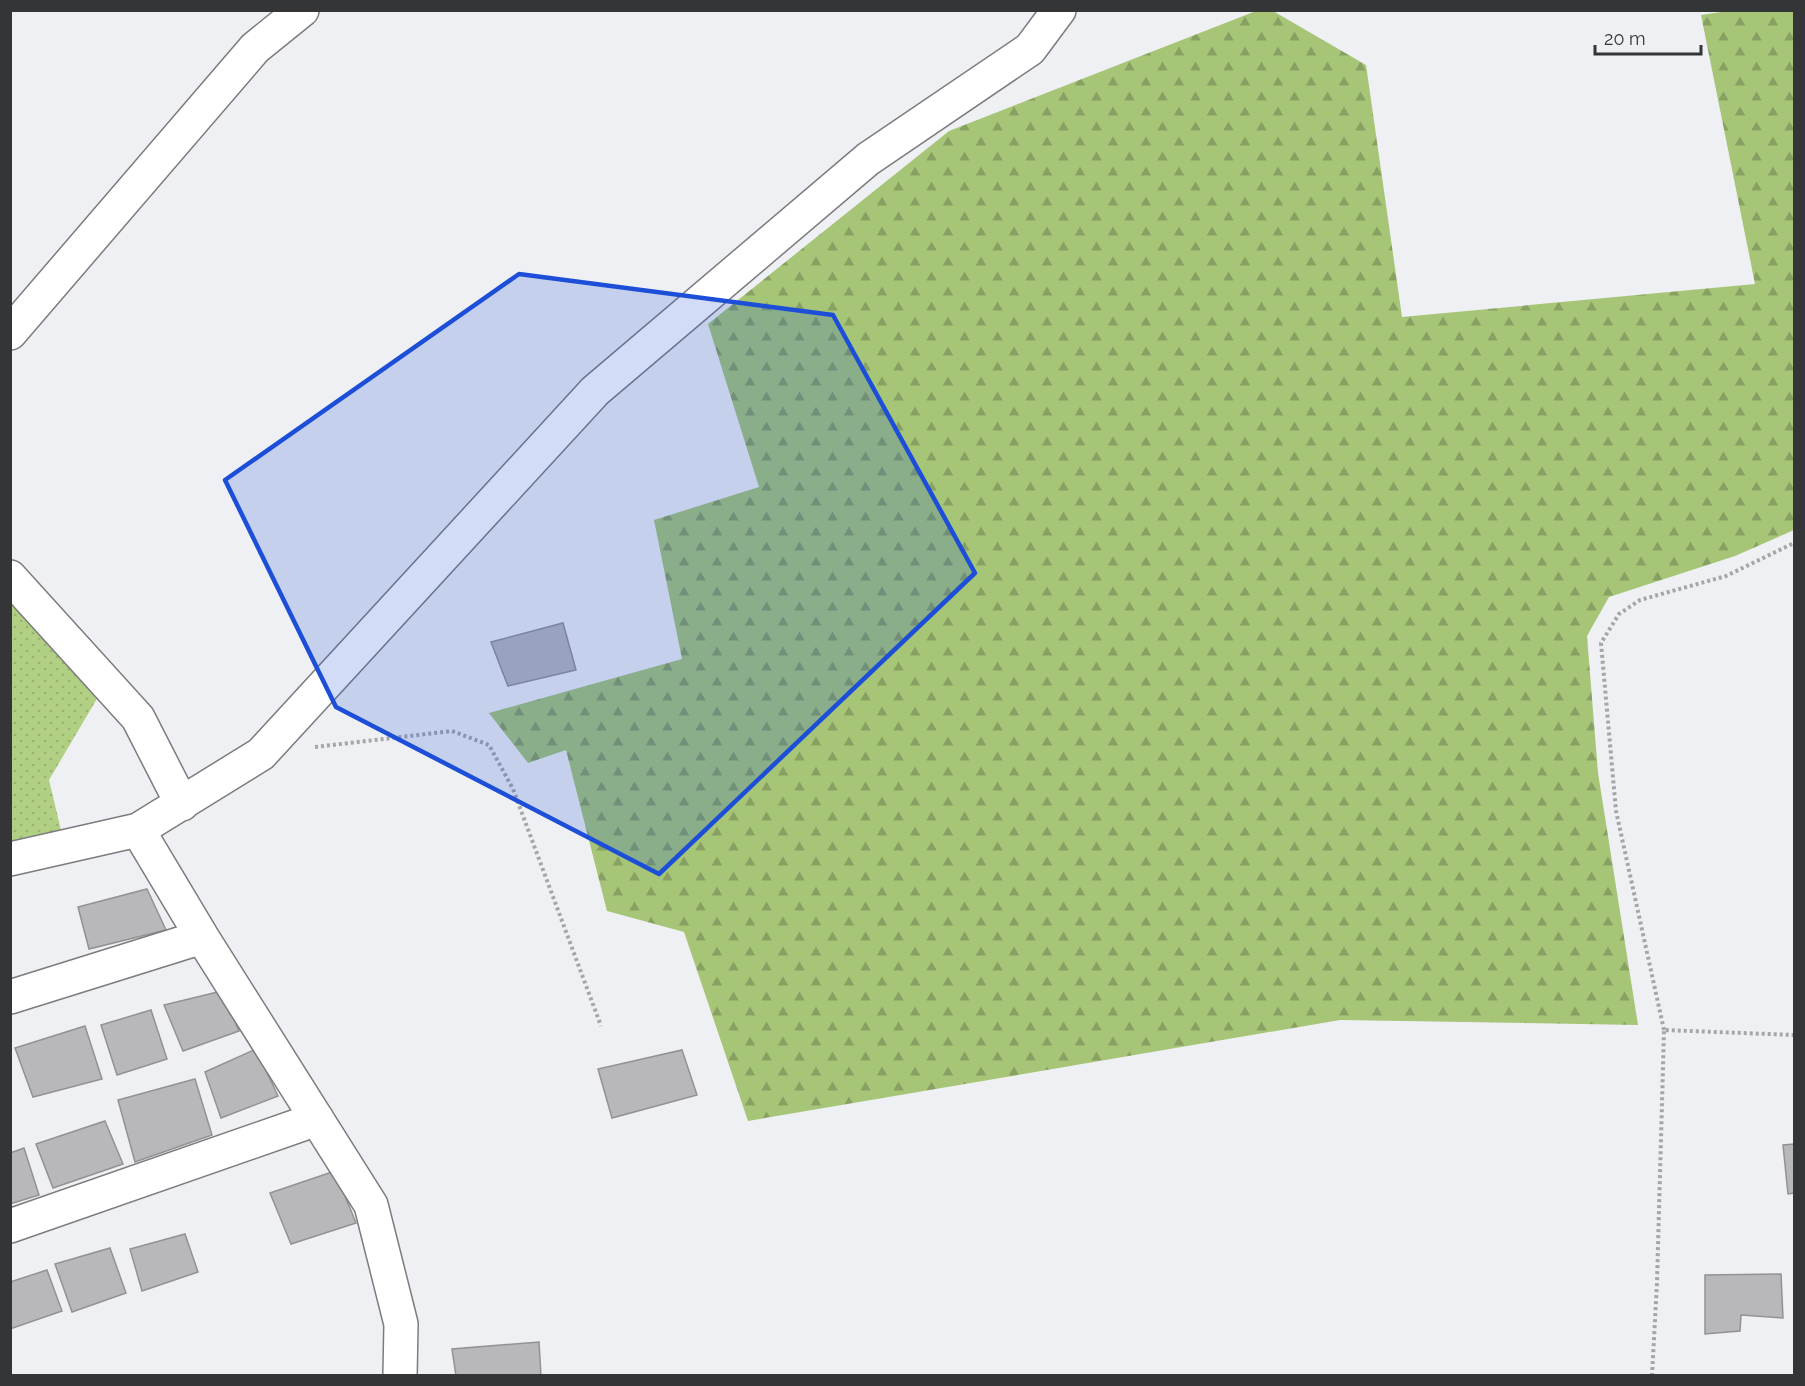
<svg xmlns="http://www.w3.org/2000/svg" width="1805" height="1386" font-family="Raleway,sans-serif">
	<defs>
		<pattern id="grass-dots" width="8" height="8" patternUnits="userSpaceOnUse" patternTransform="scale(1.5)"><rect width="8" height="8" fill="#b1d084"/><path d="M2 2h.1M6 6h.1" fill="none" stroke="#99b373" stroke-width="1.8" stroke-linecap="round"/></pattern>
		<pattern id="forest-firs" width="22" height="20" patternUnits="userSpaceOnUse" patternTransform="scale(1.5)"><rect width="22" height="20" fill="#a6c577"/><path d="M5 1l3.5 6h-7zM16 11l3.5 6h-7z" fill="#88a162"/></pattern>
	</defs>
	<rect width="100%" height="100%" fill="#eff0f3"/>
	<path fill="url(#grass-dots)" d="M10 601 98 697 49 780 61 830 11 841Z"/>
	<path fill="url(#forest-firs)" d="M1256 11H1273L1366 65 1402 317 1755 284 1701 15 1728 11H1794V530L1735 556 1609 597 1587 636 1598 773 1638 1025 1340 1020 748 1121 684 932 607 911 566 750 528 763 489 713 682 659 654 520 759 487 708 324 949 131Z"/>
	<path fill="#b8b8bb" stroke="#929295" stroke-width="1.5" d="M563 623 576 670 508 686 491 642Z
		M147 889 166 930 89 949 78 907Z
		M222 991 239 1031 183 1051 164 1005Z
		M151 1010 167 1059 117 1075 101 1025Z
		M85 1026 102 1079 33 1097 15 1048Z
		M256 1049 278 1096 221 1118 205 1072Z
		M682 1050 697 1095 612 1118 598 1069Z
		M195 1079 212 1135 135 1162 118 1100Z
		M105 1121 123 1164 53 1188 36 1144Z
		M1794 1144V1193L1788 1194 1783 1145Z
		M24 1148 39 1195 10 1204V1153Z
		M335 1171 356 1223 291 1244 270 1193Z
		M185 1234 198 1272 142 1291 130 1249Z
		M110 1248 126 1293 72 1312 55 1264Z
		M47 1270 62 1311 10 1329V1282Z
		M1781 1274 1783 1318 1741 1315 1740 1331 1705 1334V1275Z
		M539 1342 541 1376H456L452 1349Z"/>
	<g fill="none" stroke-linecap="round" stroke-linejoin="round">
		<defs>
			<path id="minor" d="M10 333 255 48 302 10
				M10 577 138 718 182 804
				M138 830 202 937 371 1205 401 1324 400 1376
				M10 859 138 830 261 754 595 391 868 159 1030 49 1059 10
				M10 997 202 937
				M10 1226 317 1119"/>
		</defs>
		<use href="#minor" stroke="#7c7c7f" stroke-width="36"/>
		<path stroke="#a5a6a8" stroke-width="4" stroke-dasharray="3 3" stroke-linecap="butt" d="M315 747 452 731 489 745 513 789 601 1026
			M1664 1030 1616 811 1601 643 1619 614 1640 600 1726 576 1794 543
			M1652 1376 1657 1283 1664 1030 1794 1035"/>
		<use href="#minor" stroke="#fff" stroke-width="33"/>
	</g>
	<path fill="#1d4ed8" fill-opacity="0.2" stroke="#1d4ed8" stroke-width="4.5" stroke-linejoin="round" d="M519 274 833 315 975 573 659 874 336 707 225 480Z"/>
	<rect width="1805" height="1386" fill="none" stroke="#343536" stroke-width="24"/>
	<path d="M1595 45v9h106v-9" fill="none" stroke="#343536" stroke-width="3"/>
	<text x="1604" y="45" font-size="18" fill="#343536" stroke="#eff0f3" stroke-width="4.5" paint-order="stroke">20 m</text>
</svg>
